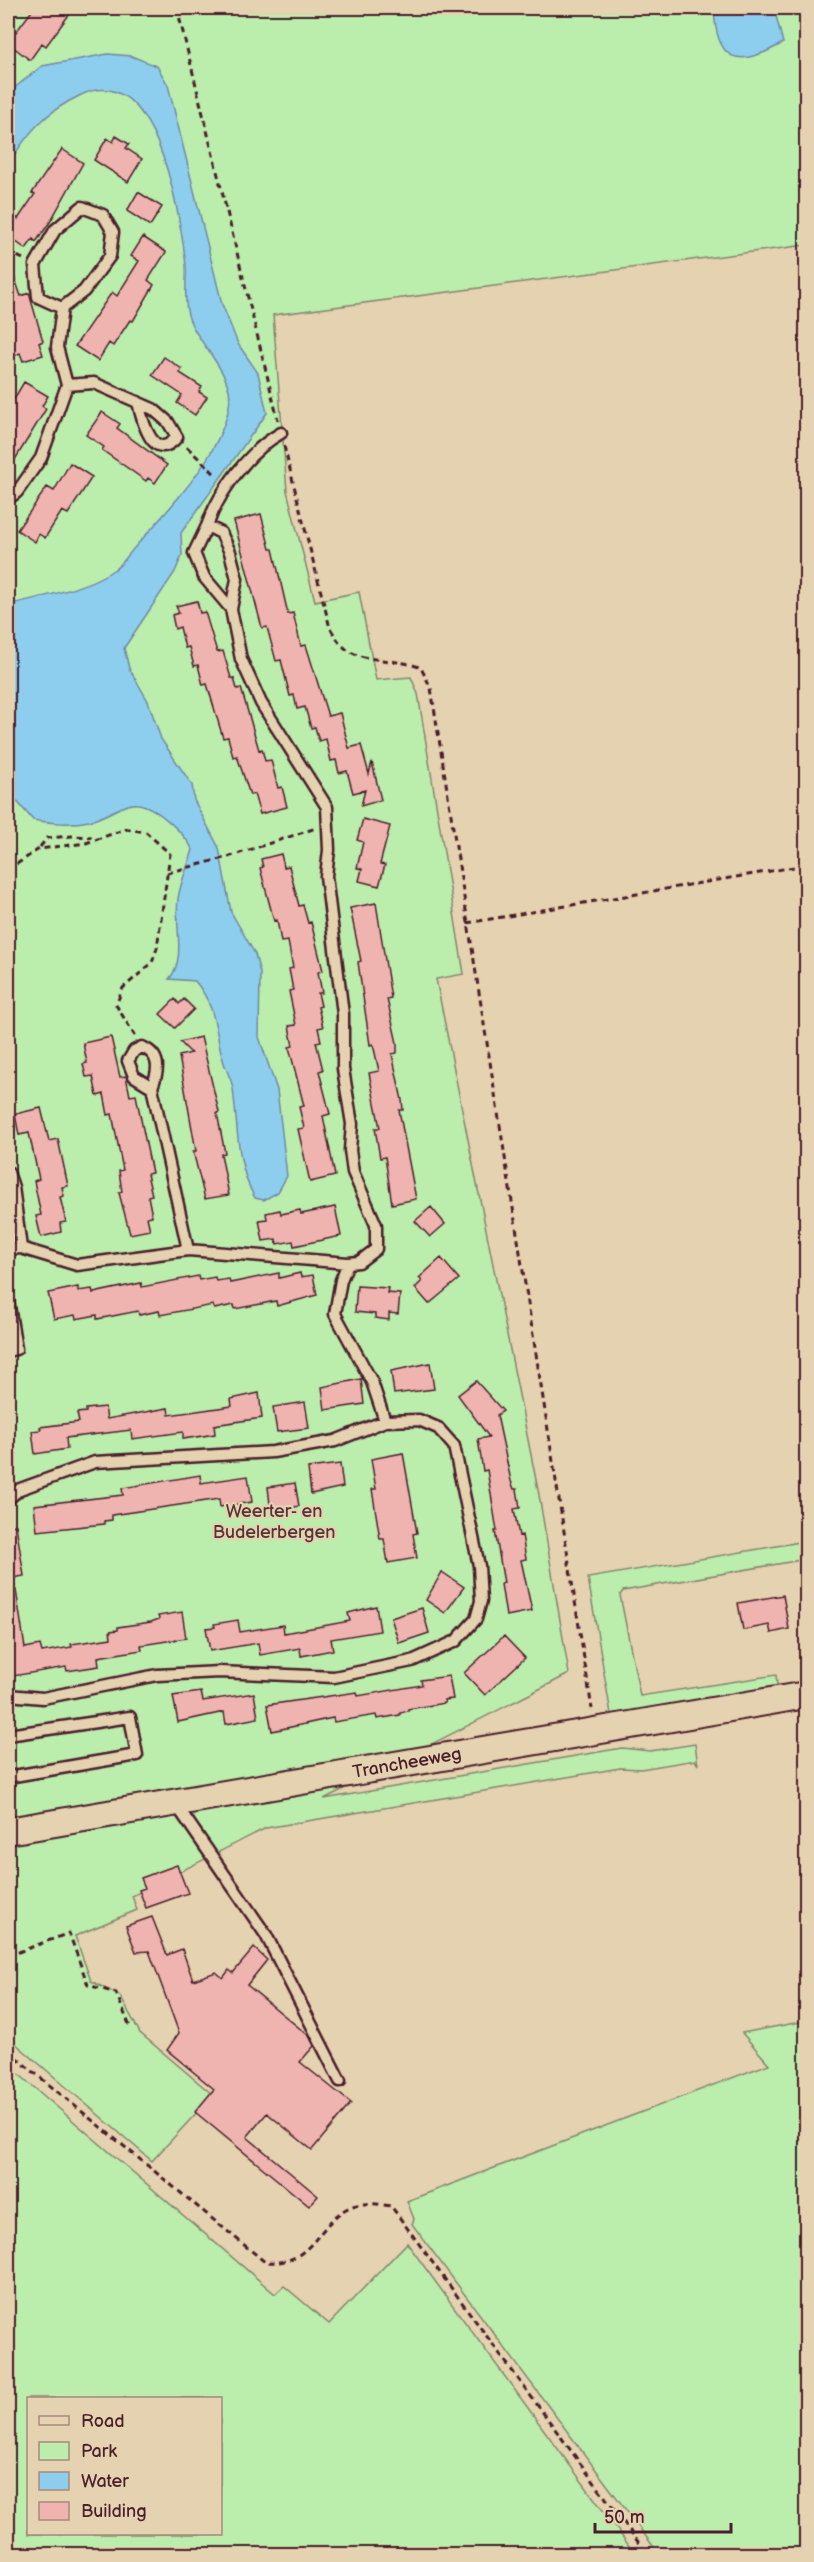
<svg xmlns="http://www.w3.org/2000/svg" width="814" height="2562" font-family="'Balsamiq Sans',sans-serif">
	<rect width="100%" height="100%" fill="#e5d2b0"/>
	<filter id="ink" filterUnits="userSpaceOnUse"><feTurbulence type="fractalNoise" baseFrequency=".0167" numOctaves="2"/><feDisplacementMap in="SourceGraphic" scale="12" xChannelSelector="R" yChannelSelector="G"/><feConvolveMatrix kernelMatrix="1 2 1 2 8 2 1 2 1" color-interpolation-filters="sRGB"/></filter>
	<g filter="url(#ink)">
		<path fill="#bbedac" stroke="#82866c" stroke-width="1.5" fill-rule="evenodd" d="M8 8H806V245L273 315 287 491 315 601 359 592 376 680 411 677 418 694 464 974 436 979 539 1495 569 1674 324 1799 622 1748 650 1751 695 1744 698 1765 695 1760 641 1769 620 1768 266 1828 132 1896 137 1910 75 1936 91 1981 120 1996 140 2033 213 2095 152 2161 8 2037Z
			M806 1541V1559L623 1591 620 1595 640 1696 776 1675 778 1693 612 1720 588 1578Z
			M806 2021V2554H659L412 2224 414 2219 407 2201 769 2064 742 2033Z
			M8 2065 275 2294 284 2286 329 2324 407 2243 635 2554H8ZM28 2398H220V2534H28Z"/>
		<path fill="#8dceee" stroke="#7288a0" stroke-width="1.5" d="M714 8H774L783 43C738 69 716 63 714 8Z
			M108 54 131 56 157 66 168 85 222 304 238 344 258 373 267 413 181 533 182 555 175 572 124 648 129 668 148 701 161 739 192 785 194 800 219 848 231 912 255 954 260 973 259 1037 277 1090 287 1176 278 1192 264 1200 255 1198C236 1165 238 1126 233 1089 232 1080 227 1072 224 1063 214 1031 218 1009 195 981L169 979C187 958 174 926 178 899 180 883 188 866 193 850 185 834 152 801 132 804 117 807 104 818 89 821 70 825 52 823 33 820L8 791V605C42 596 84 590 115 569 123 564 129 553 136 546 159 520 193 484 210 454 219 438 233 409 229 390 222 360 190 335 187 310 184 296 187 280 186 265 180 217 157 58 81 95 45 112 28 132 8 165V93L42 66Z"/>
		<path fill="#efb4b0" stroke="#4a1f2b" stroke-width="1.5" d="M34 8H74L46 46 42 43 30 60 8 43V26L16 32Z
			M116 136 129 144 126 148 142 159 128 182 94 160 107 138 113 142Z
			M62 149 83 163 50 222 36 242 33 239 26 249 8 236V227L15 216 18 219 35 194 32 193Z
			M138 192 162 207 150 226 127 211Z
			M143 237 166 252 148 280 154 285 133 321 130 320 113 346 109 343 98 361 75 346 112 292 117 296 139 261 131 256Z
			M8 265H10L21 296 29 293 43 341 39 343 43 355 23 361 20 353 14 356 8 336Z
			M164 357 182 369 180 373 202 387 199 392 207 397 195 415 177 403 182 395 152 375Z
			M24 382 48 396 42 406 46 409 8 471V409Z
			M102 412 120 424 117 428 167 465 155 483 148 478 146 481 102 450 104 447 86 435Z
			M70 463 92 477 68 514 62 511 45 538 39 534 35 542 17 530 47 487 54 491Z
			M261 514 270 549H273L288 614 293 613 301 646 306 645 328 716 340 713 349 748 361 745 369 774 372 762 381 800 361 806 365 790 353 793 347 771 339 773 336 760 331 761 326 739 319 741 315 727 311 728 305 707 297 709 294 695 290 696 281 660 276 661 267 627 262 628 234 521Z
			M197 601 200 613 205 612 217 652 223 651 231 678H234L237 689 241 688 259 750 262 749 265 761 271 760 278 788 282 787 287 807 260 814 254 794 250 795 237 756 233 757 228 737 223 738 207 684 203 685 198 665 194 666 189 647 185 648 180 627 175 629 172 615 179 613 176 606Z
			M363 819 390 826 380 864 385 865 379 886 359 881 362 869 357 868 363 842 357 840Z
			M281 854 284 867 289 866 299 906 303 905 308 923 311 922 323 971 318 972 322 993H318L321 1006 318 1007 323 1027 318 1028 321 1041 316 1042 323 1070 319 1071 330 1114 323 1116 335 1176 310 1182 298 1129 304 1128 299 1107 304 1106 289 1047 293 1046 289 1026 296 1025 289 991 293 990 289 969 293 968 288 941 281 942 277 920 274 921 260 868 263 867 261 859Z
			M376 903 391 998 387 999 397 1043V1053L392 1054 402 1100 403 1110H399L416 1199 392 1204 385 1157 380 1158 375 1128H380L369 1073 379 1071 373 1044 370 1045 358 962 361 961 350 908Z
			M175 999 179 1004 184 999 194 1009 175 1028 160 1014Z
			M111 1037 120 1077 126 1076 130 1096 136 1095 152 1173 147 1174 152 1195 148 1196 152 1216 147 1217 150 1230 130 1234 119 1193 122 1192 119 1171 123 1170 112 1114 108 1115 104 1094 97 1096 93 1076 86 1077 83 1064 87 1063 83 1043Z
			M201 1037 219 1112 217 1113 225 1153 221 1154 229 1195 205 1199 193 1151H196L179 1056 191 1053 180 1042Z
			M41 1108 49 1141 58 1139 68 1186 62 1187 64 1196 60 1197 66 1222 60 1223 61 1232 41 1237 36 1216 41 1215 34 1181 39 1179 29 1133 19 1135 15 1114Z
			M335 1207 341 1236 294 1246 293 1241 277 1244 276 1239 263 1241 259 1220 267 1219 266 1213 280 1210 281 1214 300 1210 301 1214Z
			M431 1207 445 1224 430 1237 415 1221Z
			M441 1258 459 1279 429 1304 415 1288 422 1281 419 1278Z
			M279 1273V1278L300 1273 301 1277 313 1275 317 1295 277 1306 276 1301 235 1309 234 1305 214 1309 213 1305 160 1315 159 1311 139 1315 138 1311 97 1319V1315L76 1319 75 1315 54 1319 48 1293 78 1287V1291L92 1289 93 1293 141 1283 142 1287 198 1276 199 1280 215 1277 216 1281 229 1279 230 1283Z
			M357 1286 388 1288 387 1293 400 1294 398 1314 389 1313V1320L375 1318V1314L355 1312Z
			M430 1363 434 1389 394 1394 391 1371Z
			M361 1379 364 1404 325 1410 322 1387Z
			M476 1381 503 1411 497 1415 511 1481 514 1489H517L520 1508 514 1509 519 1536 522 1535 526 1559 521 1560 532 1611 506 1616 501 1584 504 1583 495 1531H497L487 1470 483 1471 478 1439 489 1437 458 1395Z
			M259 1393 262 1418 214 1425 215 1434 183 1439V1432L132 1439 131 1430 66 1438 67 1449 35 1454 32 1431 41 1430 40 1427 79 1422 77 1413 86 1412V1409L105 1407 107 1419 168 1408 169 1415 232 1406 231 1399Z
			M305 1402 309 1428 277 1432 273 1407Z
			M403 1453 417 1533 413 1534 417 1558 388 1563 384 1539H380L372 1489H376L371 1459Z
			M340 1464 343 1487 311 1494 308 1468Z
			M200 1475 201 1483 248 1476 252 1502 220 1507 219 1499 112 1515V1520L104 1521V1524L37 1531 34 1505 123 1495 122 1488Z
			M295 1483 299 1506 271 1513 268 1487Z
			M16 1525 24 1576 8 1579V1526Z
			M442 1572 464 1587 445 1613 426 1600Z
			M8 1590H16L25 1648 40 1645 42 1652 72 1647 71 1644 111 1638 110 1631 118 1630V1627L151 1622 159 1619 158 1616 182 1612 186 1638 141 1645 142 1650 98 1657 99 1666 67 1671 66 1667 13 1676 8 1645Z
			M783 1595 789 1629 771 1633 769 1625 743 1630 738 1603Z
			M376 1606 380 1631 331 1639 333 1650 301 1656 300 1648 260 1655 258 1643 210 1651 206 1628 215 1627 214 1624 238 1620 240 1632 283 1625 284 1633 350 1621 348 1613Z
			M422 1608 429 1633 399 1643 391 1618Z
			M504 1636 525 1658 485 1695 464 1673Z
			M449 1676 453 1699 444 1700 445 1703 408 1709V1711L400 1713V1715L377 1719 376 1715 334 1722 333 1718 272 1731 267 1705 357 1692 358 1696 422 1685 421 1680Z
			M201 1692 203 1701 254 1693 258 1718 226 1724 224 1712 178 1722 173 1696Z
			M177 1865 188 1893 146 1908 139 1890 145 1888 141 1878Z
			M152 1917 167 1955 182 1949 193 1980 216 1972 223 1978 229 1970 233 1973 254 1948 267 1960 247 1985 309 2036 314 2046 300 2062 351 2103 312 2150 267 2113 247 2137 318 2196 309 2206 195 2112 214 2089 167 2050 179 2033 149 1951 136 1952 126 1926Z"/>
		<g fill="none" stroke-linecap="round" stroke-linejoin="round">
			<defs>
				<path id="service" d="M67 385 94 383 153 409 168 422 177 437C153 465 142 420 138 402
					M8 499 17 492 41 458 67 385 57 347 62 308 84 291 110 256 113 232 103 215 82 207 55 230 35 265 38 297 62 308
					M207 526C219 491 249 451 281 433
					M231 609 204 577 194 553 207 526 221 533 230 552 237 579 231 609 241 659 261 703 327 807 329 850 326 876 343 1014V1069L352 1124 350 1150 353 1172 376 1225V1249L359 1262 348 1263 341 1280 335 1314 372 1382 385 1421
					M152 1087 134 1076 128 1061 134 1051 142 1047C161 1055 159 1070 152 1087L188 1250 348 1263
					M8 1172 13 1187 21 1248 8 1249
					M21 1248 77 1265 188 1250
					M8 1300 16 1349 8 1351
					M8 1499 20 1489 95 1462 273 1452 335 1441 385 1421 419 1420 438 1428 454 1446 479 1566 481 1601 476 1619 456 1641 412 1661 334 1677 220 1672 157 1675 43 1698 8 1695
					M8 1735 130 1717 137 1755 8 1777
					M175 1803 266 1935 340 2081"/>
				<path id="tertiary" d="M8 1831 806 1695"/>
			</defs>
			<use href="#service" stroke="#4a1f2b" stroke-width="15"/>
			<use href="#tertiary" stroke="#4a1f2b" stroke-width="30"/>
			<path stroke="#4a1f2b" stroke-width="3" stroke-dasharray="6 4.5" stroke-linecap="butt" d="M177 8 278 420
				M8 252 23 259
				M284 446 330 628C334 634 338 642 344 647 359 663 400 658 421 668L431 688 592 1709
				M187 447 217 476
				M40 847 47 838 72 836 92 837
				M8 870 39 849 86 843 126 829 146 832 170 854 157 948 152 963 123 988 116 1005 135 1036
				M167 873 228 857 316 828
				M467 923 806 865
				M8 1956 69 1933 88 1985 116 1993 131 2029
				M8 2051 265 2262C315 2267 317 2219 353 2206 366 2202 378 2204 391 2206L647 2554"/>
			<use href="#service" stroke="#e5d2b0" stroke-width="10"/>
			<use href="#tertiary" stroke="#e5d2b0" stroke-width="26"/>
		</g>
	</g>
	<g text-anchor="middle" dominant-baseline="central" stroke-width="4.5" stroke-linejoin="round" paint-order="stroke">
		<g font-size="18" fill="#553438" stroke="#e5d2b0">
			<text x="274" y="1511">Weerter- en<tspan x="274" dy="21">Budelerbergen</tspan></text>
		</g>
		<g font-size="18" fill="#4a1f2b" stroke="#e5d2b0">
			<text transform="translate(407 1763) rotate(-10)">Trancheeweg</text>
		</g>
	</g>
	<rect width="814" height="2562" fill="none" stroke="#e5d2b0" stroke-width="30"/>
	<rect x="15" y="15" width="784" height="2532" fill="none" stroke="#4a1f2b" stroke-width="2" filter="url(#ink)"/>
	<rect x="27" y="2397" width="195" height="138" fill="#e5d2b0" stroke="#a78a7b" stroke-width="1.5"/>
	<rect x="39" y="2416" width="30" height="9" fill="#e5d2b0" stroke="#a78a7b" stroke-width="1.5"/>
	<text x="81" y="2427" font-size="18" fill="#4a1f2b">Road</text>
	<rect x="39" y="2442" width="30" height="18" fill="#bbedac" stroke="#a78a7b" stroke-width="1.5"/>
	<text x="81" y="2457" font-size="18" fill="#4a1f2b">Park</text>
	<rect x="39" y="2472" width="30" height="18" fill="#8dceee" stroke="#a78a7b" stroke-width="1.5"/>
	<text x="81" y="2487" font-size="18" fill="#4a1f2b">Water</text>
	<rect x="39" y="2502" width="30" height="18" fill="#efb4b0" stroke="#a78a7b" stroke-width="1.5"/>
	<text x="81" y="2517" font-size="18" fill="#4a1f2b">Building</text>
	<path d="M595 2523v9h136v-9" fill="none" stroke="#4a1f2b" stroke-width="3"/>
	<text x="604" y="2523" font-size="18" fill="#4a1f2b" stroke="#e5d2b0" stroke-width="4.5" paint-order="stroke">50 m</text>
</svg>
